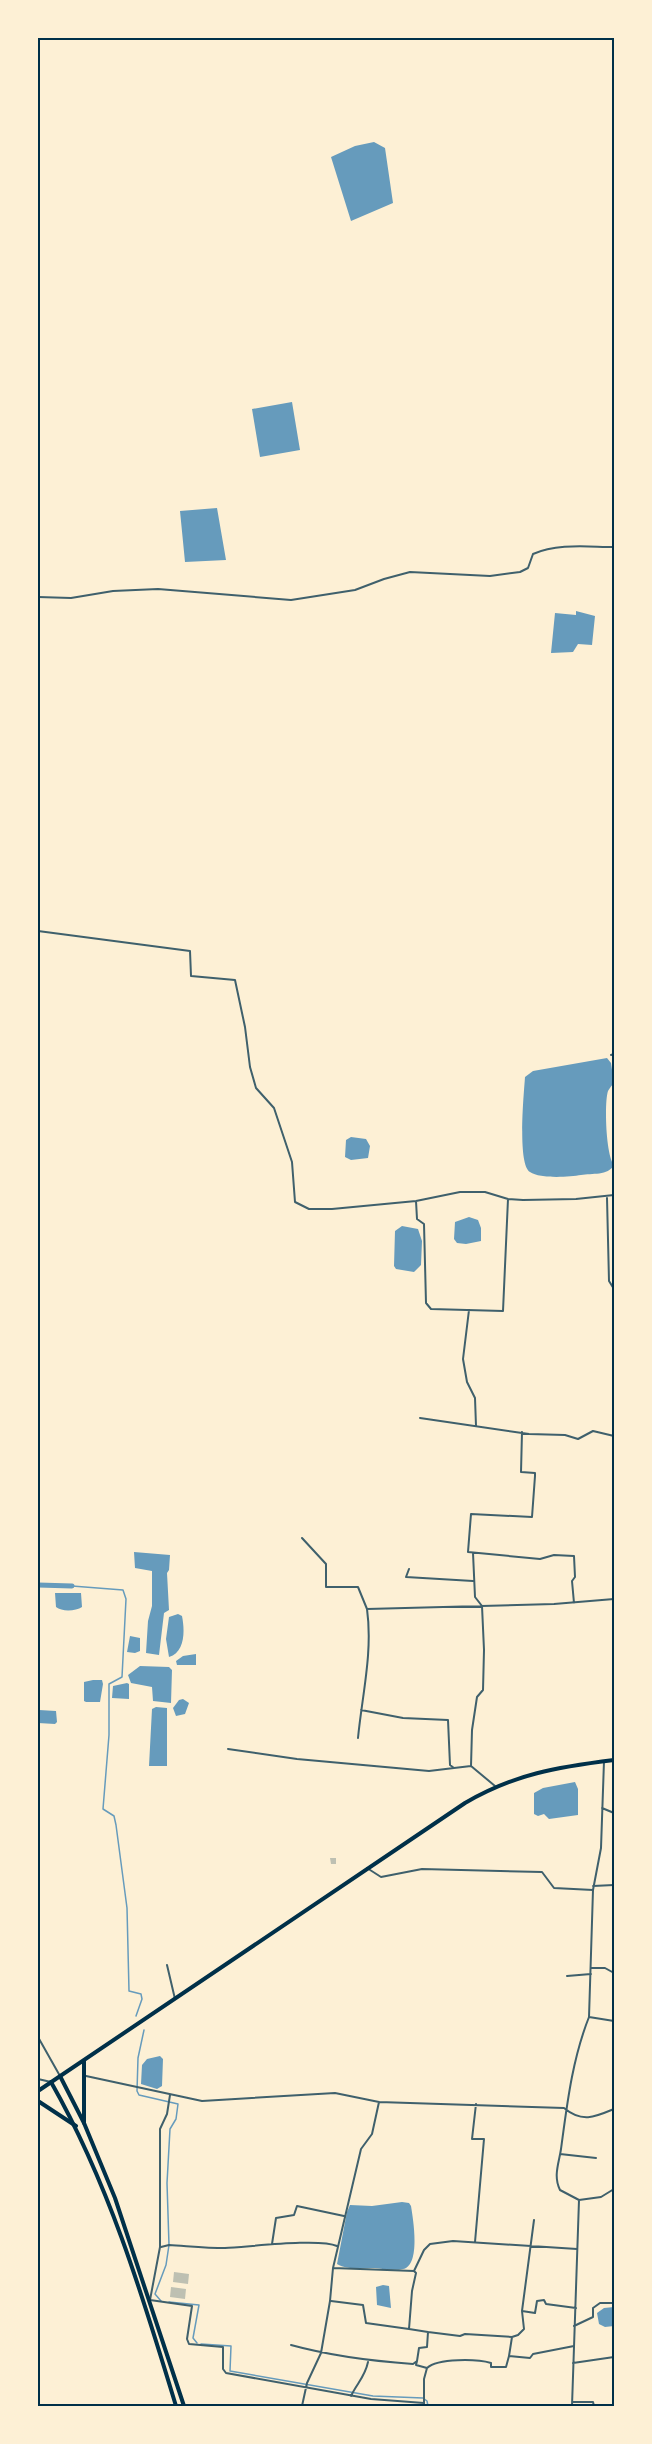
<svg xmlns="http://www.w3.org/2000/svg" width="652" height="2444" font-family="'Fira Sans Condensed',sans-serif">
	<rect width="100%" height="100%" fill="#fdf0d5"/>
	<path fill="#669bbc" d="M374 142 385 148 393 203 351 221 331 157 355 146Z
		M292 402 300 450 260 457 252 409Z
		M217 508 226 560 185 562 180 511Z
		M576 611 595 616 592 645 578 644 573 652 551 653 555 613 576 615Z
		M607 1058 611 1063 614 1083C612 1085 609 1089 608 1091 604 1104 606 1155 614 1165 608 1176 592 1173 581 1175 569 1177 540 1179 530 1172 517 1164 524 1093 525 1077L533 1071Z
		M351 1137 366 1139 370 1146 368 1158 351 1160 345 1157 346 1140Z
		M469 1217 478 1220 481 1228V1241L466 1244 457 1243 454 1239 455 1222Z
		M402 1226 418 1229 422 1241 421 1265 414 1272 396 1269 394 1266 395 1231Z
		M134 1552 170 1555 169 1570 167 1573 169 1610 164 1613 159 1655 146 1653 148 1621 152 1606V1571L135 1568Z
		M55 1593H81L82 1607C76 1611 62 1612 56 1607Z
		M178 1614 182 1616C185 1631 185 1652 169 1657L166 1639 169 1617Z
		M130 1636 140 1638V1651L135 1653 127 1652Z
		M196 1654V1665H177L176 1661 183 1656Z
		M140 1666 169 1667 172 1670 171 1703 153 1701 152 1687 131 1683 128 1675Z
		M93 1680H102L103 1684 100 1702H86L84 1701V1682Z
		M127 1683 129 1684V1699L112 1698 113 1686Z
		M183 1699 189 1703 185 1714 176 1716 173 1708 179 1700Z
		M156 1707 167 1708V1766H149L152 1709Z
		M39 1710 56 1711 57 1722 55 1724 38 1723Z
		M575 1782 578 1789V1815L549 1819 544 1814 538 1816 534 1814V1793L543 1788Z
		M160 2056 163 2059 162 2086 157 2089 141 2084 142 2065 147 2059Z
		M402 2202 409 2203 411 2206C413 2219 421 2265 403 2269 395 2271 383 2269 375 2268 363 2268 347 2270 337 2264L347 2212 350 2205 372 2206Z
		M383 2285 389 2286 391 2308 377 2305 376 2287Z
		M614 2307V2326L605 2327 599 2324 597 2313 604 2308Z"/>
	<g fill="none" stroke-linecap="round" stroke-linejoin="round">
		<path stroke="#669bbc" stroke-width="1.5" d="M72 1586 123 1590 126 1599 122 1677 109 1684V1735L103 1809 114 1816 116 1825 127 1908 129 1991 141 1994 142 1999 136 2016
			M144 2030 138 2058 137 2091 139 2095 178 2104 176 2119 170 2129 167 2183 169 2245 166 2265 155 2294 161 2301
			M169 2302 199 2305 193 2338 197 2343
			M201 2344 231 2346 230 2371 373 2396 423 2398 427 2401 428 2406"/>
		<path stroke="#669bbc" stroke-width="5" d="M38 1585 72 1586"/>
	</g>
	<path fill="#bec0b2" d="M330 1858H336V1864H331Z
		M174 2272 189 2274 188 2284 173 2282Z
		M171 2287 186 2289 185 2299 170 2297Z"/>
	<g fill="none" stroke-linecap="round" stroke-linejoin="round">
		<path stroke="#3f606c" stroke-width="2" d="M38 597 71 598 113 591 158 589 291 600 355 590 384 579 410 572 490 576 520 572 528 568 533 554C558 543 588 547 614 547
			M38 931 190 951 191 976 235 980 245 1027 250 1067 256 1088 274 1108 292 1162 295 1202 309 1209H332L416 1201 460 1192H485L508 1199 523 1200 576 1199 614 1195
			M611 1055 614 1054
			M607 1198 609 1281 614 1289
			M416 1201 417 1219 424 1224 426 1303 431 1309 503 1311 508 1199
			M469 1310 463 1359 467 1382 475 1398 476 1426
			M420 1418 529 1434 565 1435 578 1439 593 1431 614 1436
			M522 1432 521 1472 535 1473V1476L532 1517 471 1514 468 1552 540 1559 554 1555 574 1556 575 1577 572 1581 574 1603
			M302 1538 326 1564V1587H358L367 1609
			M473 1553 475 1597 482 1606 484 1650 483 1690 477 1697 472 1730 471 1766 495 1786
			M409 1569 406 1577 473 1581
			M361 1710 403 1718 448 1720 450 1765 454 1768 471 1766
			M358 1738C362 1696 373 1652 367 1609L554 1604 614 1599
			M228 1749 297 1759 429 1771 454 1768
			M602 1808 614 1813
			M367 1868 381 1877 422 1869 542 1872 554 1888 593 1890
			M593 1886 614 1885
			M167 1965 175 1999
			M591 1968H605L614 1973
			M567 1976 591 1974
			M589 2017 614 2021
			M38 2037 60 2076
			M86 2076 202 2101 335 2093 379 2102
			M38 2079 51 2082
			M170 2095 167 2114 160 2129V2247L150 2300 192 2306 187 2339 189 2344 223 2347V2369L226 2373 371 2399 424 2403V2406
			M560 2154 596 2158
			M579 2200 601 2197 614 2189
			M534 2220 522 2311 535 2313 537 2301 544 2300 546 2304 576 2308
			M475 2242 484 2139H472L476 2104
			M272 2244 276 2218 294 2215 297 2206 344 2216
			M161 2247 169 2245C187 2246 206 2248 225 2248 249 2247 319 2238 337 2246
			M333 2268 414 2271 424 2250 430 2244 453 2241 577 2249
			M331 2301 363 2305 366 2323 409 2329 412 2291 416 2273 414 2271
			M574 2326 593 2317V2308L600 2303H614
			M409 2329 428 2332
			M512 2337 518 2335 524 2329 522 2311
			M291 2345C331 2356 371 2361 413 2364L417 2361 419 2348 427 2347 428 2332 460 2336 465 2334 512 2337 509 2356 530 2358 533 2354 574 2346
			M417 2361 416 2365 427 2368C438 2358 477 2359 491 2363V2367H506L509 2356
			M573 2363 614 2357
			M351 2396C357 2383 365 2377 368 2362
			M572 2402H593L594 2406
			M424 2403V2379L427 2368
			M302 2406 307 2383 321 2353 330 2301 333 2268 361 2149 372 2134 379 2102 564 2108C582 2123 595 2117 614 2109
			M572 2406 579 2200 560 2190C553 2176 559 2163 561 2149 567 2105 572 2060 589 2017L593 1890 601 1848 604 1761"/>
		<path stroke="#003049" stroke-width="4" d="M60 2076 84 2123 115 2198 184 2406
			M51 2082C109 2184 142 2294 176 2406"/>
		<path stroke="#003049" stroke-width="4" d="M84 2061V2123
			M38 2091 465 1803C515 1774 557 1767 614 1760
			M38 2101 76 2126"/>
	</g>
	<rect width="652" height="2444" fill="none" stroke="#fdf0d5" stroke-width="78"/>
	<rect x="39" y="39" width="574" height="2366" fill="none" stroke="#003049" stroke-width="2"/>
</svg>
